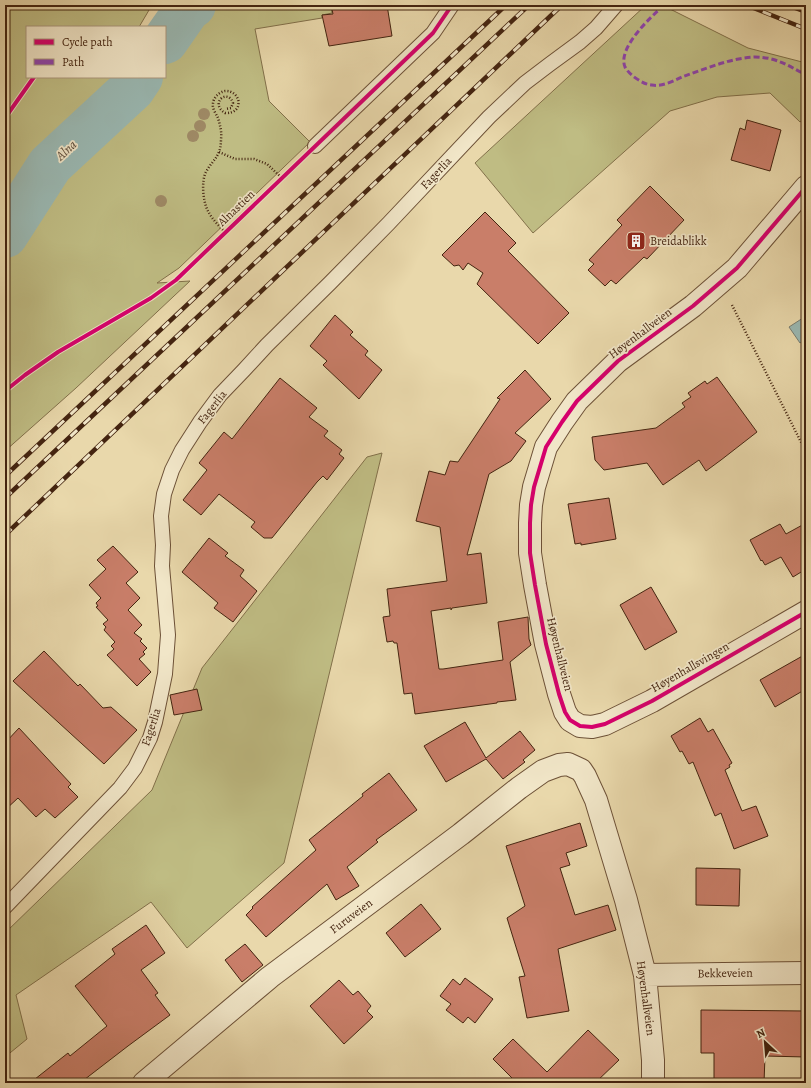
<svg xmlns="http://www.w3.org/2000/svg" width="811" height="1088" font-family="Alegreya,serif">
	<rect width="100%" height="100%" fill="#e9d8ab"/>
	<filter id="stains"><feTurbulence type="fractalNoise" baseFrequency=".005" numOctaves="4"/><feColorMatrix values="0 0 0 0 .2 0 0 0 0 .09 0 0 0 0 .02 0 0 0 .5 -.17"/></filter>
	<radialGradient id="worn" r=".72"><stop offset=".6" stop-color="#630" stop-opacity="0"/><stop offset="1" stop-color="#630" stop-opacity=".3"/></radialGradient>
	<path fill="#bfbc83" stroke="#82704a" d="M5 5H152L139 27H27V77H165V32L214 5H335L331 6 332 13 322 15V18L255 29 269 101 310 142 179 268 157 283 190 281 76 388 5 451Z
		M646 5H662L748 48 806 63V118L800 122 770 93 717 97 670 111 533 233 475 163Z
		M382 453 284 863 187 948 151 902 16 995 27 1039 5 1057V933L152 790 202 668 367 457Z"/>
	<path fill="#9ab8b2" stroke="#787d71" d="M806 316V339L800 343 789 327Z"/>
	<g fill="none" stroke-linecap="round" stroke-linejoin="round">
		<path stroke="#9ab8b2" stroke-width="46" d="M165 41 188 8 193 5
			M5 235 50 165 132 89 140 77"/>
	</g>
	<path fill="#c97e69" stroke="#442410" d="M331 5H387L392 36 329 46 322 15 333 14Z
		M747 120 781 130 770 171 731 160 740 128 745 130Z
		M650 186 684 220 647 259 644 257 616 284 611 280 605 286 588 270 594 264 589 260 622 225 617 220Z
		M485 212 516 243 508 251 569 313 538 344 477 284 483 273 468 263 463 270 459 265 454 266 442 255Z
		M335 315 353 332 350 335 368 351 365 355 382 370 359 399 323 365 327 361 310 346Z
		M525 370 551 399 515 433 526 441 511 461 489 474 467 555 481 553 487 603 452 608 451 610V608L431 611 439 669H443L503 660 498 622 528 617 529 639 531 645 510 662 516 700 497 702V703L415 714 412 693 404 694 397 643H394L393 641 387 642 383 617 390 616 387 589 447 581 440 527 416 521 429 471 445 475 450 461 458 462 500 399 497 398Z
		M717 377 757 432 721 460 706 471 699 460 663 485 647 463 604 470 595 460 592 437 656 428 685 407 682 403 691 397 688 393 705 381 707 384Z
		M280 378 317 408 309 417 328 431 324 436 342 450 339 454 344 458 327 480 323 476 317 482 272 538H264L251 527 255 522 219 494 201 515 183 500 207 470 199 463 224 432 232 439Z
		M609 498 616 539 581 545V543L575 544 568 504Z
		M806 523V569L793 577 781 557 765 565 762 560 761 561 750 540 780 524 786 534Z
		M209 538 228 553 225 556 244 570 240 576 257 591 233 622 214 608 218 603 182 572Z
		M113 546 138 572 126 583 140 598 128 610 142 625 134 633 142 639 140 641 147 648 143 652 145 654 139 659 151 672 137 686 107 655 114 649 111 646 115 642 104 630 106 627 103 624 108 620 96 607 98 606 96 603 101 598 89 585 106 569 97 560Z
		M651 587 677 632 645 650 620 605Z
		M44 651 78 686 80 684 103 708 111 707 137 730 104 764 13 681Z
		M806 654V689L775 707 760 680Z
		M197 689 202 710 174 715 170 695Z
		M700 718 708 732 713 729 732 763 729 765 730 767 725 770 742 811 756 806 768 836 734 849 721 813 715 816 693 762 689 764 682 751 680 752 671 736Z
		M465 722 486 758 520 731 535 750 523 760 525 762 503 779 486 759 446 782 424 746Z
		M19 728 71 784 68 787 78 797 55 818 45 809 36 817 18 798 5 810V743Z
		M389 773 417 810 376 840 378 842 347 867 359 886 336 900 327 884 266 937 246 915 253 908 252 907 316 850 309 840 363 796 362 794Z
		M580 823 587 846 566 853 570 865 560 868 575 915 608 905 616 930 558 949 569 1011 527 1018 519 977 525 976 507 918 525 906 506 846Z
		M696 868 740 869 739 906 696 905Z
		M421 904 441 929 405 957 386 933Z
		M146 925 165 953 141 970 158 993 155 995 170 1015 128 1046 80 1083H30L68 1053 70 1056 107 1026 75 986 115 954 112 949Z
		M245 944 263 965 242 982 225 960Z
		M465 978 493 999 475 1023 468 1017 463 1023 446 1010 451 1004 440 996 453 979 460 985Z
		M339 980 353 995 358 991 371 1006 367 1011 373 1017 344 1044 310 1006Z
		M701 1010 806 1011V1057L765 1056 764 1083H714V1053H701Z
		M588 1030 619 1060 595 1083H517L493 1059 513 1039 547 1072Z"/>
	<g fill="none" stroke-linecap="round" stroke-linejoin="round">
		<defs>
			<path id="service" d="M315 146 433 33 452 5
				M5 907 120 788 135 768 150 738 155 722 165 674 168 635 162 566 163 545 161 516 164 494 172 470 182 450 200 422 220 395 244 370 267 345 330 283 389 223 489 117 525 83 550 64 580 42 596 28 616 5"/>
			<path id="minor" d="M806 187 737 268 693 306 618 361 577 401 562 422 546 447 534 487 531 505 530 523V553L535 585 546 644 559 694 565 712 570 720 580 726 592 727 605 724 652 701 806 612
				M645 975 806 973
				M144 1083 270 977 461 834 519 788 543 771 559 765 568 764 581 770 585 776 596 800 626 900 645 975 653 1060V1083"/>
		</defs>
		<use href="#service" stroke="#6d5137" stroke-width="16"/>
		<use href="#minor" stroke="#6d5137" stroke-width="24"/>
		<path stroke="#442410" stroke-width="2.5" stroke-dasharray="1 2" stroke-linecap="butt" d="M219 152 235 159H254L267 164 282 178
			M225 232C219 226 212 219 208 211 203 202 201 181 206 172 213 159 221 157 221 139 222 132 220 125 218 118 216 114 212 108 213 104 213 98 219 92 225 91 241 90 245 114 225 113 209 103 228 88 233 103L231 108 226 109
			M732 305 806 452"/>
		<use href="#service" stroke="#f1e6c8" stroke-width="14"/>
		<use href="#minor" stroke="#f1e6c8" stroke-width="22"/>
		<defs>
			<path id="rail" d="M746 5 806 29
				M787 5 806 12
				M5 476 506 5
				M5 498 529 5
				M5 535 562 5"/>
		</defs>
		<use href="#rail" stroke="#442410" stroke-width="4.5"/>
		<use href="#rail" stroke="#f1e6c8" stroke-width="3" stroke-dasharray="9" stroke-linecap="butt"/>
		<path stroke="#8e44ad" stroke-width="3" stroke-dasharray="6 3" stroke-linecap="butt" d="M664 5C651 17 617 48 625 67 629 75 644 85 652 85 662 87 673 81 682 77 705 69 730 58 755 57 776 57 789 66 806 75"/>
		<defs>
			<path id="cycleway" d="M5 118 34 77
				M806 187 737 268 693 306 618 361 577 401 562 422 546 447 534 487 531 505 530 523V553L535 585 546 644 559 694 565 712 570 720 580 726 592 727 605 724 652 701 806 612
				M5 391 25 375 58 352 151 298 176 280 433 33 452 5"/>
		</defs>
		<use href="#cycleway" stroke="#f1e6c8" stroke-width="6"/>
		<use href="#cycleway" stroke="#d6006c" stroke-width="4"/>
	</g>
	<g fill="#9f8a66">
		<circle cx="204" cy="114" r="6"/>
		<circle cx="200" cy="126" r="6"/>
		<circle cx="193" cy="136" r="6"/>
		<circle cx="161" cy="201" r="6"/>
	</g>
	<defs>
		<symbol id="building-square" viewBox="-11 -11 22 22"><rect x="-9" y="-9" width="18" height="18" rx="4" fill="#8f2418" stroke="#f1e6c8"/><path d="M-4-6H4V6H1V3H-1V6H-4ZM-2.5-4.3h1.7v1.8h-1.7ZM.8-4.3h1.7v1.8H.8ZM-2.5-1h1.7V.8h-1.7ZM.8-1h1.7V.8H.8Z" fill="#fff"/></symbol>
	</defs>
	<g fill-rule="evenodd">
		<use href="#building-square" x="625" y="230" width="22" height="22"/>
	</g>
	<g text-anchor="middle" dominant-baseline="central" stroke-width="3.5" stroke-linejoin="round" paint-order="stroke">
		<g font-size="12" fill="#442410" stroke="#f1e6c8">
			<text transform="translate(436 173) rotate(-47)">Fagerlia</text>
			<text transform="translate(236 208) rotate(-44)">Alnastien</text>
			<text transform="translate(640 333) rotate(-37)">Høyenhallveien</text>
			<text transform="translate(212 407) rotate(-52)">Fagerlia</text>
			<text transform="translate(560 654) rotate(76)">Høyenhallveien</text>
			<text transform="translate(690 667) rotate(-30)">Høyenhallsvingen</text>
			<text transform="translate(151 727) rotate(-72)">Fagerlia</text>
			<text transform="translate(351 916) rotate(-37)">Furuveien</text>
			<text transform="translate(725 973) rotate(-1)">Bekkeveien</text>
			<text transform="translate(646 998) rotate(82)">Høyenhallveien</text>
		</g>
		<g font-size="12" fill="#442410" stroke="#f1e6c8" text-anchor="start">
			<text x="650" y="241">Breidablikk</text>
		</g>
		<g font-size="13" font-style="italic" fill="#5a4938" stroke="#f1e6c8">
			<text transform="translate(66 150) rotate(-43)">Alna</text>
		</g>
	</g>
	<rect width="811" height="1088" fill="none" stroke="#e9d8ab" stroke-width="20"/>
	<rect x="6" y="6" width="799" height="1076" fill="none" stroke="#442410" stroke-width="2"/>
	<rect x="10" y="10" width="791" height="1068" fill="none" stroke="#442410"/>
	<rect x="26" y="26" width="140" height="52" fill="#f1e6c8" stroke="#ac987e"/>
	<rect x="34" y="39" width="20" height="6" fill="#d6006c" stroke="#ac987e"/>
	<text x="62" y="46" font-size="12" fill="#442410">Cycle path</text>
	<rect x="34" y="59" width="20" height="6" fill="#8e44ad" stroke="#ac987e"/>
	<text x="62" y="66" font-size="12" fill="#442410">Path</text>
	<g transform="translate(765 1042) rotate(334)" stroke="#f1e6c8" stroke-width="3" paint-order="stroke">
	<path d="M0-3L7 15L0 10L-7 15Z" fill="#442410"/>
	<text y="-6" font-size="11" font-weight="bold" text-anchor="middle" fill="#442410">N</text>
	</g>
	<rect width="100%" height="100%" filter="url(#stains)"/>
	<rect width="100%" height="100%" fill="url(#worn)"/>
</svg>
